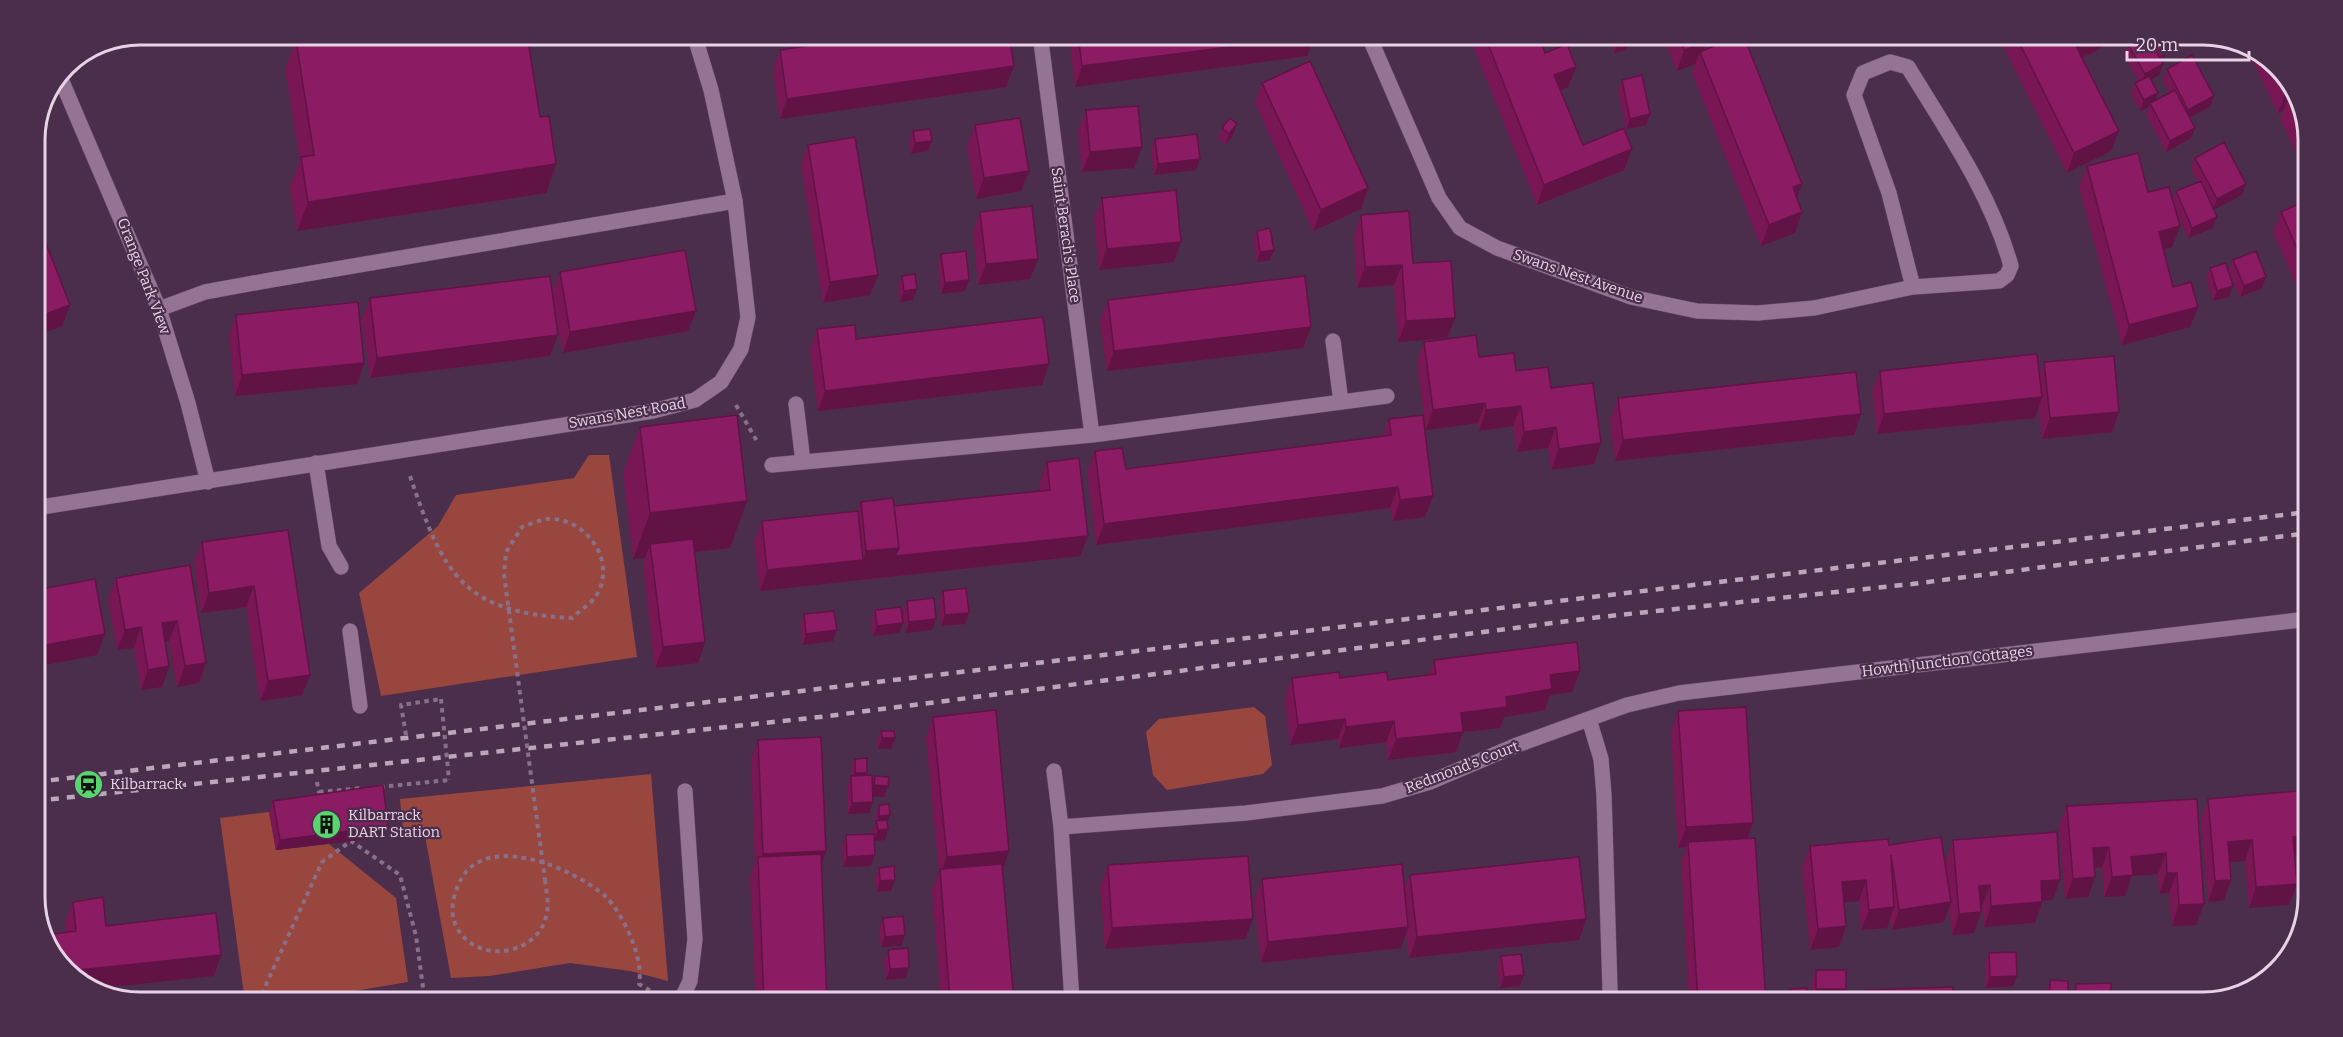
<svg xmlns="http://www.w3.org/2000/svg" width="2343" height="1037" font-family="Bitter,serif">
	<rect width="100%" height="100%" fill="#4b2e4b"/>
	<path fill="#99463f" d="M589 455H609L637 657 381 696 359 593 438 526 456 495 574 478Z
		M1254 707 1265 716 1272 765 1263 774 1167 790 1153 775 1146 732 1159 719Z
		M651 774 668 981 630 971 570 963 489 976 451 978 425 836 404 839 400 799Z
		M269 812 276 850 329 844 396 898 408 982 290 1002H245L220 818Z"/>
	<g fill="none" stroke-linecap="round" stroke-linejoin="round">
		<defs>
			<path id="lane" d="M159 309 205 292 271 280 735 201
				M350 631 360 706"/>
			<path id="street" d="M1040 34 1092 435
				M1368 34 1439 198 1460 228 1497 248 1631 297 1697 311 1758 313 1814 308 1913 287 1999 281 2007 275 2011 266C1991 194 1947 131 1908 67L1890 62 1863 73 1854 95 1889 193 1913 287
				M60 77 159 309 188 403 208 482
				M1333 341 1341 402
				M796 404 803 462
				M316 463 329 546 341 567
				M772 465 1092 435 1387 396
				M35 508 653 411 695 400 721 382 741 349 748 317 735 201 711 90 694 34
				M1589 719 1601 759 1604 795 1610 990
				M1054 771 1061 827 1072 1002
				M1061 827 1246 813 1382 796 1430 782 1517 745 1627 705 1679 693 2308 619
				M680 1002 690 981 695 939 685 791"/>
		</defs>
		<use href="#lane" stroke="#674e67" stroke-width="16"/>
		<use href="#street" stroke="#674e67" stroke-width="16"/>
		<path stroke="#897089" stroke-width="4" stroke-dasharray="4.5 4.5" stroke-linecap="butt" d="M736 405 758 443
			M410 476C443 573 462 613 572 618 579 611 591 604 596 596 618 562 586 517 548 519 540 520 530 524 522 527L506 552 504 574
			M406 735 401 705 441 699
			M317 782 319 793
			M380 787 449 780
			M319 792 363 788
			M545 880C546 890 549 902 547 912 541 955 478 966 457 928 450 915 452 901 457 888 478 827 573 867 606 897 624 915 644 959 639 984L654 993
			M258 1002 322 862 351 841 400 875 416 936 425 1002"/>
		<use href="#lane" stroke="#947394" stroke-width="15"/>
		<use href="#street" stroke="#947394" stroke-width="15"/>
		<path stroke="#bba6bb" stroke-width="4.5" stroke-dasharray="8 8" stroke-linecap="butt" d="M35 782 2308 512
			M35 801 820 717 1600 617 1912 584 2308 533"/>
		<path stroke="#897089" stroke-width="4" stroke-dasharray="4.5 4.5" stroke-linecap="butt" d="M504 574 545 880
			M441 699 449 780"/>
	</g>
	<path fill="#781754" d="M1069 34H1315L1307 56 1075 87Z
		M1468 34H1538L1545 53 1576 67 1568 87 1560 91 1583 145 1632 149 1624 170 1537 205Z
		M1610 34H1629L1626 50 1614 53 1609 36Z
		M1662 34H1715L1712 43 1705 46 1704 50 1797 198 1802 212 1795 233 1761 246 1692 73 1695 64 1677 71Z
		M1997 34H2109L2105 46 2082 58 2119 131 2111 151 2067 173Z
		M2135 34H2147L2150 40 2152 34H2189L2186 44 2161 59 2159 75 2151 79 2158 93 2155 100 2170 93 2163 80 2167 69 2210 107 2190 117 2191 138 2166 152 2146 114 2149 107 2140 111 2131 93 2135 83 2139 81 2124 55 2128 44 2138 39Z
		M296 40 540 117 556 164 546 193 297 231 290 187 300 160 285 69Z
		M2244 43 2291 81 2308 133V177L2280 119 2283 111 2278 113Z
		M780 50 1014 66 1006 87 780 119 773 70Z
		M1622 80 1650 114 1646 125 1626 129 1618 90Z
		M1262 83 1368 188 1361 209 1313 231 1255 103Z
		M1086 110 1134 168 1082 172 1078 131Z
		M975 125 1021 191 976 199 967 146Z
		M1222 128 1233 135 1225 145 1218 138Z
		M913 131 932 141 928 151 911 154 909 142Z
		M1155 139 1196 170 1154 175 1151 150Z
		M808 145 870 295 823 303 801 165Z
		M2195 158 2242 195 2213 210V228L2188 238 2175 208 2180 226 2172 247 2164 249 2173 287 2198 307 2190 327 2122 345 2079 187 2087 166 2148 192 2173 200 2176 191 2198 182 2191 168Z
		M1102 198 1174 262 1099 270 1094 218Z
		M2308 200V311L2273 232 2281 212Z
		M980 212 1030 279 978 285 973 232Z
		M1361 215 1413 263 1447 338 1398 342 1394 285 1357 288 1354 235Z
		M1257 231 1270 260 1257 262 1253 241Z
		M941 254 969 280 965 291 941 294 938 264Z
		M2233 260 2262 288 2240 297 2229 271Z
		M2210 268 2229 297 2213 301 2206 278Z
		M560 272 696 311 688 331 563 353 552 293 558 335 550 356 370 378 362 319 370 298 552 293Z
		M902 276 913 300 900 302 898 287Z
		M1108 300 1311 327 1303 348 1107 371 1100 321Z
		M236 315 364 363 357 384 235 396 229 335Z
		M817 329 856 339 1042 385 818 411 810 350Z
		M1424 342 1479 357 1516 371 1551 388 1601 443 1594 464 1551 470 1548 448 1517 452 1513 426 1479 431 1478 423 1426 430 1417 362Z
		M2044 362 2119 412 2112 432 2042 439 2039 406 2035 418 1877 434 1872 391 1880 371 2040 375Z
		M2308 373V400L2298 389 2302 378Z
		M1618 398 1861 414 1854 435 1615 461 1610 419Z
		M1389 419 1433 496 1425 517 1393 521 1390 508 1096 545 1087 472 1095 451 1126 469 1383 436Z
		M640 427 730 548 694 552 705 642 698 663 655 668 643 565 645 558 633 559 623 473Z
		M1047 462 1088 536 1080 556 760 591 754 542 762 521 858 511 861 502 894 506 1040 491V482Z
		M288 530 302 695 260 701 246 607 201 613 194 563 202 542Z
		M190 565 206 663 199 683 177 687 169 641 165 642 169 666 162 687 141 690 134 648 117 650 108 599 116 578Z
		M943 591 965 624 941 626 939 602Z
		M907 601 936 619 932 630 906 633 903 612Z
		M875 610 903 623 899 633 873 636 871 621Z
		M804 614 837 630 833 641 803 645 800 624Z
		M1434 660 1580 671 1572 692 1550 695 1545 710 1504 717 1500 728 1463 732 1456 752 1388 760 1386 742 1339 748 1338 739 1290 745 1285 698 1292 678H1340L1388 680 1429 675Z
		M1678 711 1753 823 1747 838 1766 1002H1689L1681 862 1686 847 1678 848 1671 732Z
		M933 717 1009 851 1003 868 1014 1002H941L932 890 939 872 926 737Z
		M881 731 891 749H878L877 742Z
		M758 740 826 851 821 865 827 1002H756L750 877 755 863 751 760Z
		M855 759 872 783 875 776 888 786 884 797 873 796 869 813 848 814 847 787 851 776V769Z
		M2308 790V879L2300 880 2298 856 2295 857 2297 884 2289 905 2249 908 2245 861 2229 862 2231 880 2224 900 2208 902 2201 820 2208 799Z
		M2197 799 2204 904 2196 925 2172 926 2169 893 2159 894 2158 874 2132 876 2125 896 2104 897 2102 867 2095 868 2088 897 2065 899 2059 826 2067 806Z
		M273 801 384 837 276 850 269 812Z
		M879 805 887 822 888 829 885 840 874 841 875 855 871 866 843 867 842 846 846 835 873 834 872 832 875 825V816Z
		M1953 840 2053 900 2042 901 2035 923 1984 927 1982 906H1981L1974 933 1952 935 1949 907 1944 922 1892 930 1890 919 1887 928 1861 930 1859 901 1844 902 1846 926 1839 947 1810 950 1802 867 1810 846 1946 871V861Z
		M1108 865 1253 919 1245 939 1105 949 1100 886Z
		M879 868 891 891 877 892 875 878Z
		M1410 875 1586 919 1579 940 1409 958 1406 932 1401 948 1261 963 1254 900 1262 879 1404 890Z
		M73 902 106 926 221 955 214 976 66 932 65 922Z
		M883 918 901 946 881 947 879 929Z
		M888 950 905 978 886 980 884 961Z
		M1989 953 2013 986 1986 988 1985 964Z
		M1501 956 1520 986 1500 988 1497 967Z
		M1816 970 1846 989 1842 1000H1812V981Z
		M2050 980 2068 1002H2046V991Z
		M2076 984 2111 1001V1002H2072V994Z
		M1790 989 1808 1002H1787V999Z
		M1864 990 1954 1002H1860Z"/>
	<path fill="#611345" d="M1700 34H1715L1712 43 1705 46 1701 56 1700 52 1695 64 1677 71 1684 50Z
		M2094 34H2109L2105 46 2067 65 2075 44Z
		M2188 34H2189L2186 44 2161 59 2165 48Z
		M1315 36 1307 56 1075 87 1082 66Z
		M1630 39 1626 50 1614 53 1618 43Z
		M2163 64 2159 75 2141 85 2145 74Z
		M1014 66 1006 87 780 119 787 99Z
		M1576 67 1568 87 1547 96 1554 75Z
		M2293 89 2298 103 2288 99 2283 111 2278 113 2286 92Z
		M2158 93 2154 104 2150 103 2149 107 2140 111 2144 100Z
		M2214 96 2210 107 2184 120 2188 110Z
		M1650 114 1646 125 1626 129 1630 119Z
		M1237 124 1233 135 1225 145 1229 134Z
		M2195 128 2191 138 2166 152 2170 141Z
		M2119 131 2111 151 2067 173 2074 153Z
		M932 141 928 151 911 154 915 143Z
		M1142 147 1134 168 1082 172 1090 152Z
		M1632 149 1624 170 1537 205 1544 185Z
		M1200 159 1196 170 1154 175 1158 164Z
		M556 164 546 193 297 231 308 202Z
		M1029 171 1021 191 976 199 984 178Z
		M1802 184 1795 204 1793 187Z
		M2246 184 2242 195 2213 210 2217 199Z
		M1368 188 1361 209 1313 231 1321 210Z
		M1802 212 1795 233 1761 246 1769 225Z
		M2217 217 2213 228 2188 238 2192 228Z
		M2180 226 2172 247 2152 252 2159 232Z
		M1181 242 1174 262 1099 270 1107 249Z
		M1274 250 1270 260 1257 262 1260 252Z
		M1038 259 1030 279 978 285 986 264Z
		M1402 265 1394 285 1357 288 1365 267Z
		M878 275 870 295 823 303 830 282Z
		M2266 277 2262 288 2240 297 2244 286Z
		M969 280 965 291 941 294 945 283Z
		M2233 286 2229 297 2213 301 2217 291Z
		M917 289 913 300 900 302 904 291Z
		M70 305 62 326 35 336V318Z
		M2198 307 2190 327 2122 345 2129 325Z
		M696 311 688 331 563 353 570 332Z
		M1455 318 1447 338 1398 342 1406 321Z
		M1311 327 1303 348 1107 371 1114 351Z
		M558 335 550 356 370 378 377 358Z
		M364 363 357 384 235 396 242 375Z
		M1049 364 1042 385 818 411 825 391Z
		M2042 397 2035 418 1877 434 1884 414Z
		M1485 403 1478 423 1426 430 1433 410Z
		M1521 406 1513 426 1479 431 1486 410Z
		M2119 412 2112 432 2042 439 2050 418Z
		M1861 414 1854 435 1615 461 1623 440Z
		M1556 427 1548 448 1517 452 1524 432Z
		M1601 443 1594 464 1551 470 1559 449Z
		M1398 487 1390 508 1096 545 1104 524Z
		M1433 496 1425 517 1393 521 1400 500Z
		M747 501 730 548 652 557 650 544 645 558 633 559 650 513Z
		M1088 536 1080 556 760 591 767 570 863 560 866 551 899 548Z
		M254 586 246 607 201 613 209 593Z
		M969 613 965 624 941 626 945 615Z
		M936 619 932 630 906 633 909 622Z
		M177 621 169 641 154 644 162 623Z
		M903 623 899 633 873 636 877 626Z
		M141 627 134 648 117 650 125 630Z
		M837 630 833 641 803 645 806 634Z
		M105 634 97 655 35 667V647Z
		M705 642 698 663 655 668 663 647Z
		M206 663 199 683 177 687 185 666Z
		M169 666 162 687 141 690 148 670Z
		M1580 671 1572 692 1550 695 1545 710 1504 717 1500 728 1463 732 1456 752 1388 760 1396 739 1461 713 1506 697 1550 675Z
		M310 675 302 695 260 701 268 681Z
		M1345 719 1338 739 1290 745 1298 725Z
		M1394 721 1386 742 1339 748 1346 727Z
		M882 738H895L891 749H878Z
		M855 773H867L863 783H852Z
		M874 785 888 786 884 797 870 796Z
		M873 802 869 813 848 814 852 803Z
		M890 815 886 826 877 822 879 816Z
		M1753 823 1745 844 1688 842 1686 847 1678 848 1686 827Z
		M388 826 384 837 276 850 280 840Z
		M888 829 885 840 874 841 878 830Z
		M2306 836 2298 856 2285 857 2293 837Z
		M2252 840 2245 861 2220 863 2228 842Z
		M2109 847 2102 867 2086 869 2093 848Z
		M826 851 819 872 758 868 763 854Z
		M1009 851 1002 872 940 875 947 857Z
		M2166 853 2158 874 2132 876 2125 896 2104 897 2112 877 2131 857Z
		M875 855 871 866 843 867 847 857Z
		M2307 859H2308V879L2300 880Z
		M2167 873H2177L2169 893 2159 894Z
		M2095 877 2088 897 2065 899 2073 879Z
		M895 880 891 891 877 892 880 881Z
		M1866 880 1859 901 1835 903 1842 882Z
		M2060 880 2053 900 2033 901 2041 881Z
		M2231 880 2224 900 2208 902 2215 881Z
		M2297 884 2289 905 2249 908 2256 887Z
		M1990 885 1982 906 1972 907 1979 886Z
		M1951 902 1944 922 1892 930 1899 910Z
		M2042 902 2035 923 1984 927 1991 906Z
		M2204 904 2196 925 2172 926 2179 905Z
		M1894 907 1887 928 1861 930 1869 910Z
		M1981 912 1974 933 1952 935 1959 914Z
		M1253 919 1245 939 1105 949 1112 928Z
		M1586 919 1579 940 1409 958 1417 937Z
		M1846 926 1839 947 1810 950 1818 929Z
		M1408 927 1401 948 1261 963 1268 942Z
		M905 935 901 946 881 947 885 937Z
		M221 955 214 976 92 989 69 971Z
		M909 968 905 978 886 980 890 969Z
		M1524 975 1520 986 1500 988 1504 977Z
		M2017 976 2013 986 1986 988 1990 977Z
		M1816 989H1846L1842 1000H1812Z
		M2076 1001H2111V1002H2076Z"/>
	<path fill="#8b1b62" stroke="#611345" stroke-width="1.5" d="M329 34H527L540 117 549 116 556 164 308 202 301 157 314 155 296 40Z
		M887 34H1009L1014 66 787 99 780 50Z
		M1078 34H1315V36L1082 66Z
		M1484 34H1538L1545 53 1567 44 1576 67 1554 75 1583 145 1624 128 1632 149 1544 185Z
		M1615 34H1629L1630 39 1618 43Z
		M1678 34H1704L1707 42 1684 50Z
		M1743 34 1802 184 1793 187 1802 212 1769 225 1700 52Z
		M2015 34H2094L2075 44 2119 131 2074 153Z
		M2146 34H2147L2163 64 2145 74 2128 44Z
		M2157 34H2188L2165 48Z
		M2192 55 2214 96 2188 110 2167 69Z
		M1310 61 1368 188 1321 210 1262 83Z
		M2273 67 2291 81 2293 89 2286 92Z
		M1642 75 1650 114 1630 119 1622 80Z
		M2149 76 2158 93 2144 100 2135 83Z
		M2175 90 2195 128 2170 141 2150 103Z
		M2295 95 2308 133V141L2288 99Z
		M1138 106 1142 147 1090 152 1086 110Z
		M1020 118 1029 171 984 178 975 125Z
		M1230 118 1237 124 1229 134 1222 128Z
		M930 129 932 141 915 143 913 131Z
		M1197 134 1200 159 1158 164 1155 139Z
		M855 137 878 275 830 282 808 145Z
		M2224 142 2246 184 2217 199 2195 158Z
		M2138 153 2148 192 2169 187 2180 226 2159 232 2173 287 2191 282 2198 307 2129 325 2087 166Z
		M2201 181 2217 217 2192 228 2176 191Z
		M1176 190 1181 242 1107 249 1102 198Z
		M2308 200V274L2281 212Z
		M1032 206 1038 259 986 264 980 212Z
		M1409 211 1413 263 1451 261 1455 318 1406 321 1402 265 1365 267 1361 215Z
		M38 223 70 305 35 318V225Z
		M1270 228 1274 250 1260 252 1257 231Z
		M685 250 696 311 570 332 560 272Z
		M966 251 969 280 945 283 941 254Z
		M2256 251 2266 277 2244 286 2233 260Z
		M2226 263 2233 286 2217 291 2210 268Z
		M915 274 917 289 904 291 902 276Z
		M550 276 558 335 377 358 370 298Z
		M1305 276 1311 327 1114 351 1108 300Z
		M358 302 364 363 242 375 236 315Z
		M1043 317 1049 364 825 391 817 329 855 325 856 339Z
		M1476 335 1479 357 1514 353 1516 371 1548 367 1551 388 1593 383 1601 443 1559 449 1556 427 1524 432 1521 406 1486 410 1485 403 1433 410 1424 342Z
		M2037 354 2042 397 1884 414 1880 371Z
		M2114 356 2119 412 2050 418 2044 362Z
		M1856 372 1861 414 1623 440 1618 398Z
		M2308 373V385L2302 378Z
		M737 415 747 501 650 513 640 427Z
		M1423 415 1433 496 1400 500 1398 487 1104 524 1095 451 1122 448 1126 469 1391 435 1389 419Z
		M1079 458 1088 536 895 556 899 548 894 506 1050 490 1047 462Z
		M893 498 899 548 866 551 861 502Z
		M858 511 863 560 767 570 762 521Z
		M288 530 310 675 268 681 254 586 209 593 202 542Z
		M693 539 705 642 663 647 650 544Z
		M190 565 206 663 185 666 177 621 162 623 169 666 148 670 141 627 125 630 116 578Z
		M95 579 105 634 35 647V590Z
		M966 588 969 613 945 615 943 591Z
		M934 598 936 619 909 622 907 601Z
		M901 607 903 623 877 626 875 610Z
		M834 611 837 630 806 634 804 614Z
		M1577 642 1580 671 1550 675 1552 689 1506 697 1507 707 1461 713 1463 732 1396 739 1394 721 1346 727 1345 719 1298 725 1292 678 1339 672 1340 678 1387 672 1388 680 1436 674 1434 660Z
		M1746 707 1753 823 1686 827 1678 711Z
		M996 710 1009 851 947 857 933 717Z
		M881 731H894L895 738H882Z
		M821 737 826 851 763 854 758 740Z
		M867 758V773H855V759Z
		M872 775 873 802 852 803 851 776Z
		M875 776 889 777 888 786 874 785Z
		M383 785 388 826 280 840 273 801Z
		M2308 790V859H2307L2306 836 2293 837 2297 884 2256 887 2252 840 2228 842 2231 880 2215 881 2208 799Z
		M2197 799 2204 904 2179 905 2177 873H2167L2166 853 2131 857 2133 875 2112 877 2109 847 2093 848 2095 877 2073 879 2067 806Z
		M889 804 890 815 879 816V805Z
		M887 820 888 829 878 830 876 821Z
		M2057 832 2060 880 2041 881 2042 902 1991 906 1990 885 1979 886 1981 912 1959 914 1953 840Z
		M874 834 875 855 847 857 846 835Z
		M1941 837 1951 902 1899 910 1891 855 1894 907 1869 910 1866 880 1842 882 1846 926 1818 929 1810 846 1888 839 1889 845Z
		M1755 838 1766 1002H1698L1688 842Z
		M821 854 827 1002H764L758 857Z
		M1248 856 1253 919 1112 928 1108 865Z
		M1579 857 1586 919 1417 937 1410 875Z
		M1002 864 1014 1002H950L940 869Z
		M1402 864 1408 927 1268 942 1262 879Z
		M894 866 895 880 880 881 879 868Z
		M103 897 106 926 216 913 221 955 69 971 56 961 46 935 76 931 73 902Z
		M903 916 905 935 885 937 883 918Z
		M908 948 909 968 890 969 888 950Z
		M2016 952 2017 976 1990 977 1989 953Z
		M1521 954 1524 975 1504 977 1501 956Z
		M1816 970H1846V989H1816Z
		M2050 980 2068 981V1002H2050Z
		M2111 983V1001H2076V984Z
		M1953 987 1954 1002H1864V990Z
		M1807 988 1808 1002H1791L1790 989Z
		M1299 994H1310V1002H1299Z
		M1417 994H1435V1002H1417Z
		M1239 996H1252V1002H1239Z
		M1327 996H1333L1334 1002H1327Z
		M1369 997V1002H1354V998Z
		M1130 998 1145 999 1144 1002H1130Z
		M1396 998V1002H1383V999Z
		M1491 998V1002H1476V999Z
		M1206 999 1220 1000V1002H1206Z
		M1263 999H1275V1002H1263Z"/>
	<defs>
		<symbol id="station-disc" viewBox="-11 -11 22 22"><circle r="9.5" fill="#59d56f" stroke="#4b2e4b"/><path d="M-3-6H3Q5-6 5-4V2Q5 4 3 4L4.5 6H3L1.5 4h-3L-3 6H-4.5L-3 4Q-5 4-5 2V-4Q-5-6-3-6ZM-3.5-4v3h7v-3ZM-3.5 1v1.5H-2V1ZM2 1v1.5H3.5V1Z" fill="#111"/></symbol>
		<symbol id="building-disc" viewBox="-11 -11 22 22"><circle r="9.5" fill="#59d56f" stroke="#4b2e4b"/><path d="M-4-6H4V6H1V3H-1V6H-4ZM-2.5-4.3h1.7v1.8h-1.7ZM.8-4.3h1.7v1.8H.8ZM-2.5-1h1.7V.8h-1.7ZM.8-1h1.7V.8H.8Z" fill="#111"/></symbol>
	</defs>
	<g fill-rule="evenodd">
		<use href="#station-disc" x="72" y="768" width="33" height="33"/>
		<use href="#building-disc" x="310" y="808" width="33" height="33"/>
	</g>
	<g text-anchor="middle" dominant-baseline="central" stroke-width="4.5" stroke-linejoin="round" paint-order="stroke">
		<g font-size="15" fill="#e6d4e6" stroke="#4b2e4b">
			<text transform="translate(1066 235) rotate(82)">Saint Berach's Place</text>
			<text transform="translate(144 276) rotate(69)">Grange Park View</text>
			<text transform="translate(1578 276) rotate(19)">Swans Nest Avenue</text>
			<text transform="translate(627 413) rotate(-10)">Swans Nest Road</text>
			<text transform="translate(1947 661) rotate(-7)">Howth Junction Cottages</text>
			<text transform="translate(1462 767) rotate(-21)">Redmond's Court</text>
		</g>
		<g font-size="15" fill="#e6d4e6" stroke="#4b2e4b" text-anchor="start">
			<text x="110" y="784">Kilbarrack</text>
			<text x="348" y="815">Kilbarrack<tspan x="348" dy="17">DART Station</tspan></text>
		</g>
	</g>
	<path d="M0 0H2343V1037H0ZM140 45H2203A95 95 0 0 1 2298 140V897A95 95 0 0 1 2203 992H140A95 95 0 0 1 45 897V140A95 95 0 0 1 140 45Z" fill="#4b2e4b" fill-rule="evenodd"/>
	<path fill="none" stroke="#e6d4e6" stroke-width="3" d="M140 45H2203A95 95 0 0 1 2298 140V897A95 95 0 0 1 2203 992H140A95 95 0 0 1 45 897V140A95 95 0 0 1 140 45Z"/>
	<path d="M2127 51v9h122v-9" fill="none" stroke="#e6d4e6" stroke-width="3"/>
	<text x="2136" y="51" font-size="18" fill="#e6d4e6" stroke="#4b2e4b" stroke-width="4.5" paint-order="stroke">20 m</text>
</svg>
